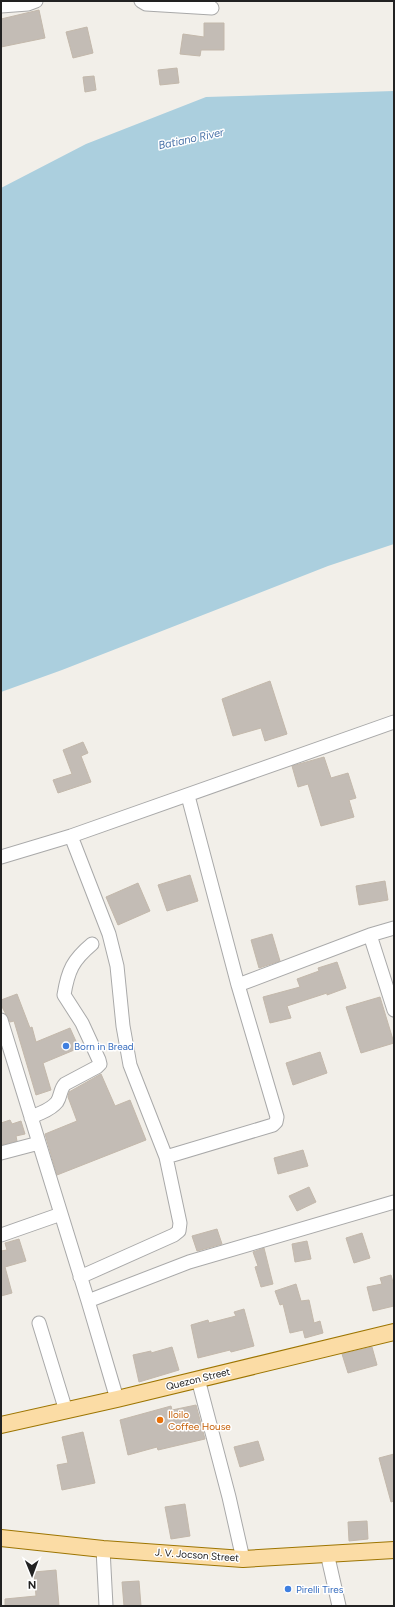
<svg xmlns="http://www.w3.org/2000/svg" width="395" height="1607" font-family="Figtree,sans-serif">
	<rect width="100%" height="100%" fill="#f2efe9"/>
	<path fill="#abcfde" d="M394 91V544L328 566 62 670 1 692V188L86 144 206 97Z"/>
	<path fill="#c3bcb5" stroke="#c3b8ab" d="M39 10 45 38 1 47V19Z
		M204 23H224V50H201L200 56 180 54 183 34 204 37Z
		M87 27 93 53 73 58 66 32Z
		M177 68 179 83 160 85 158 70Z
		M94 76 96 90 85 92 83 77Z
		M270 681 287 734 265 741 261 728 233 736 222 699Z
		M83 742 88 753 81 756 91 782 58 793 53 780 72 774 63 750Z
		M324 757 331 778 348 773 356 798 349 800 354 817 321 826 308 784 298 787 292 766Z
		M190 875 198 901 167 911 158 885Z
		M385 881 388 900 359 905 356 886Z
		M138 883 150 911 118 925 106 897Z
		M272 934 280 961 259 968 251 940Z
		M337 962 346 988 327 995V993L287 1006 291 1018 270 1023 263 997 300 987 297 979 319 971 318 968Z
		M17 994 30 1028 32 1027 36 1042 70 1028 79 1048 43 1063 51 1090 36 1095 14 1021 10 1022 1 1005V1000Z
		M380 997 394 1043 361 1053 346 1007Z
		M320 1052 327 1073 293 1085 286 1063Z
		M101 1074 115 1106 130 1100 146 1140 57 1175 45 1134 77 1121 68 1097 69 1092Z
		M10 1120 12 1124 21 1121 25 1134 16 1136 17 1141 1 1145V1123Z
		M303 1150 308 1166 278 1174 274 1158Z
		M309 1187 316 1202 297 1211 289 1196Z
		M217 1229 222 1244 197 1251 192 1236Z
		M362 1233 370 1258 354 1263 346 1238Z
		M19 1239 26 1261 5 1267 12 1293 1 1296V1251L7 1250 5 1243Z
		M307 1241 311 1259 295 1262 292 1244Z
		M264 1248 273 1284 261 1287 255 1267 258 1266 253 1252Z
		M391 1275 394 1286V1306L373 1311 367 1287 382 1284 380 1278Z
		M296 1284 301 1301 309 1300 314 1323 320 1321 323 1333 305 1338 303 1330 290 1333 283 1304 280 1305 275 1291Z
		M244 1309 254 1346 231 1352 230 1350 198 1358 191 1325 208 1320 209 1323 236 1316 234 1312Z
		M172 1347 179 1370 139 1382 133 1355 151 1351V1353Z
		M372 1347 377 1365 348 1373 342 1354Z
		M196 1405 205 1439 158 1450 157 1447 128 1455 120 1420 171 1406 172 1410Z
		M83 1432 95 1483 62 1490 57 1465 68 1463 62 1437Z
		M258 1441 264 1460 240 1467 234 1447Z
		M394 1454V1501L391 1502 379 1458Z
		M185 1504 190 1536 171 1539 165 1507Z
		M367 1521 368 1539 349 1541 348 1522Z
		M56 1570 59 1606H5V1599L36 1596 34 1572Z
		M139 1581 141 1606H124L122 1582Z"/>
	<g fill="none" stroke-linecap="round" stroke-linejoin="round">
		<defs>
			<path id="minor" d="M141 1 146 4 212 8
				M1 6 28 4 36 1
				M71 836 109 934 117 966 123 1026 130 1065 166 1157 180 1223 179 1231 174 1235 80 1277
				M1 857 71 836 394 722
				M370 935 394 1010
				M238 985 370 935 394 928
				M1 1020 88 1301 117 1399
				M31 1118C40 1112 50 1111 57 1102 61 1096 60 1089 65 1084L97 1067 100 1064 99 1060 82 1023 64 995C68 970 73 960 92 944
				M1 1153 39 1143
				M166 1157 273 1125 276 1122 277 1117 238 985 188 796
				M1 1235 61 1214
				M88 1301 189 1262 394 1202
				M39 1323 66 1411
				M198 1379 229 1497 243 1559
				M103 1549 106 1606
				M327 1553 339 1606"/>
			<path id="major" d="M1 1425 117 1399 394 1332
				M1 1538 103 1549 243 1559 394 1550"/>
		</defs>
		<use href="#minor" stroke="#a9a9a9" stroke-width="15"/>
		<use href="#major" stroke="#9d7502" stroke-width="18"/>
		<use href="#minor" stroke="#fff" stroke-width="13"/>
		<use href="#major" stroke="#fbdca5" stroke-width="16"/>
	</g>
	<g fill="#3f7fe0" stroke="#fff" stroke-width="1.5">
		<circle cx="66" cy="1046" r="4"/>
		<circle cx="288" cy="1589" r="4"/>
	</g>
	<circle fill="#e8710a" stroke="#fff" stroke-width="1.5" cx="160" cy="1420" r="4"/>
	<g text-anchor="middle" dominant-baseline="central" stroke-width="3" stroke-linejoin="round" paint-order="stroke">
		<g font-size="10" fill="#366cbe" stroke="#fff" text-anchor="start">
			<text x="74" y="1046">Born in Bread</text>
			<text x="296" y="1589">Pirelli Tires</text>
		</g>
		<g font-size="10" fill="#222" stroke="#fff">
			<text transform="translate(198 1379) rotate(-14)">Quezon Street</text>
			<text transform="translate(197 1555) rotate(4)">J. V. Jocson Street</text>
		</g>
		<g font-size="10" fill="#c56008" stroke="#fff" text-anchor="start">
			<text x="168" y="1414">Iloilo<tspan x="168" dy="12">Coffee House</tspan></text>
		</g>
		<g font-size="11" font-style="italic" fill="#4b74a9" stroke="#fff">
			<text transform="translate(191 139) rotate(-12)">Batiano River</text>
		</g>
	</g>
	<rect width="395" height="1607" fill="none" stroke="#222222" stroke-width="4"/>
	<g transform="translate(32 1575) rotate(179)" stroke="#ffffff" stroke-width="3" paint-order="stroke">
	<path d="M0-3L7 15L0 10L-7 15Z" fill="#222222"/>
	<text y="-6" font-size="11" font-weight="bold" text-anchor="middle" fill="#222222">N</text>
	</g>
</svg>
